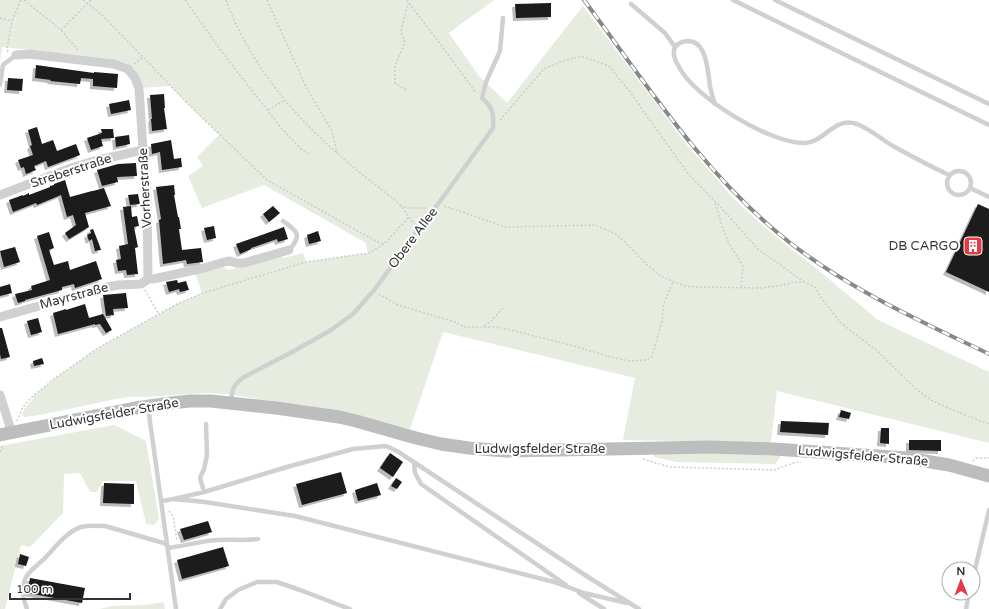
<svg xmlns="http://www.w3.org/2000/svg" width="989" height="609" font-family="'Varela Round',sans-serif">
	<defs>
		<filter id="shadow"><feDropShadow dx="-3" dy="3" stdDeviation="0" flood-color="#0004"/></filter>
	</defs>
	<rect width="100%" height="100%" fill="#fff"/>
	<path fill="#e6ecdf" d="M0 0H494L449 33 479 76 507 103 583 6 687 145 734 199 761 224 786 245 817 269 878 320 989 372V443L777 391 771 443 623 440 635 378 443 332 410 429 363 417 334 411 252 398 227 394 202 393 146 397H129L116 399 40 415 24 417 22 415 25 408 34 398 32 397 54 379 98 348 177 304 202 293 195 273 220 266 229 270 278 256 284 258 303 253 306 262 368 253 366 243 264 185 202 208 188 176 203 166 197 157 219 135 170 86 142 88C140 79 136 69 128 64 124 62 117 61 112 59L2 47 0 63Z
		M114 425 146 441 159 519 154 525 146 524 136 481H103L97 492H90L80 473 64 474 63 513 30 547 21 545 5 609H0V446Z
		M654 453H783L775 464 677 462 654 457Z
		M164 602 165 609H100L111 606 146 605Z"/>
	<path fill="#1a1a1a" filter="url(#shadow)" d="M551 3V17L516 18 515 4Z
		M36 65 94 73V72L118 74 117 88 93 86V79L81 78 80 84 50 81 51 80 35 78Z
		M8 78 23 79 22 91 7 90Z
		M164 94 165 108H164L167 129 152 131 151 119H152L150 95Z
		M129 100 131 110 111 114 109 104Z
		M37 127 42 144 53 140 57 151 76 144 80 155 48 167 46 161 34 166 36 170 26 174 24 167 21 168 18 160 33 155 30 146 32 145 28 130Z
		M101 129H113L114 138 101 139 103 146 91 150 87 138 102 133Z
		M129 135 130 144 116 147 115 137Z
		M171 140 174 159 181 158 182 167 162 170 160 152 152 154 151 144Z
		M136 163 137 176 117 177 118 182 102 186 97 170 118 164Z
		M65 180 70 197 92 191H93L104 188 111 206 85 213 89 227 69 239 65 233 76 225 73 215 67 217 61 195 37 205 36 203 13 212 9 200 23 195V196L29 193V195L50 187V186L54 185V184Z
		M174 185 175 195H174L178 217H179L181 229H179L182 250 201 248 203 262 187 264 186 260 163 264 159 220 161 219 156 187Z
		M138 194 140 204 130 205 128 195Z
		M978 204 989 209V292L946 272Z
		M131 206 132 217 137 216 139 226 134 227 138 247 135 248 138 274 127 275 126 270 118 271 116 260 121 259 119 246 128 244 123 207Z
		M273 206 280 213 269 222 263 214Z
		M214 226 216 238 207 240 204 228Z
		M284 227 288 239 278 242 277 239 251 248V249L240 254 236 244Z
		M93 229 99 244 101 250 95 251 92 239 89 241 87 235 91 233 90 230Z
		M318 231 321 241 309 244 307 235Z
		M49 232 54 248 49 250 54 265 68 261 70 270 96 261 102 279 75 288 74 284 62 287V290L25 300V301L18 303 15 294 32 290 31 286 50 280 37 236Z
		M15 247 20 262 4 267 0 251Z
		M177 280 178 283 186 281 189 290 180 292 179 289 169 292 166 282Z
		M10 284 12 293 0 296V287Z
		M126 293 128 308 113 309 114 315 106 316 103 295Z
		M85 304 89 318 103 314 112 330 106 333 100 324 95 325V324L58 334 53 313 66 309V310Z
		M38 318 42 332 31 335 27 321Z
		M0 328H2L10 357 1 359 0 354Z
		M42 358 44 364 34 366 33 361Z
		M841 410 851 413 849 419 839 417Z
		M781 421 829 423 828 435 780 432Z
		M881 428H889V444L880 443Z
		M909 440H941V451L909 450Z
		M390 453 403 462 393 477 380 468Z
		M341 472 347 493 302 505 296 484Z
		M396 478 402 482 397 489 391 486Z
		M104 483 134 484V504L103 503Z
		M377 483 381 495 358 501 355 490Z
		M208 521 212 532 184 540 180 529Z
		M223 547 229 566 182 579 177 560Z
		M20 554 29 557 26 566 18 564Z
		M30 578 85 588 82 603 27 593Z"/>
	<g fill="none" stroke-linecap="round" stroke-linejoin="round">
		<path stroke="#cdcdcd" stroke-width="1.5" stroke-dasharray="2 2" stroke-linecap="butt" d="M24 0 61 30 77 49 78 52
			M83 0 102 15 143 57 188 104 267 180 374 240 383 244
			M185 0 225 56 282 129 301 149 310 155
			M226 0C248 60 289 111 337 153 351 166 367 178 382 190 388 195 395 199 400 205 406 211 409 219 415 224
			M267 0 294 60 306 87 332 131 337 153
			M407 0 408 2 436 38 476 93
			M0 18 12 21
			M61 30 91 0
			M8 52 7 49 12 21 21 0
			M134 64 143 57
			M406 90 395 83V65L405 43 401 31 408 3
			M268 110 285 100
			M500 120 544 69 563 61 581 56 609 66 630 92 689 175 715 201 758 249 804 282
			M715 203 722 226 728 242 743 266 741 288
			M400 205 408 208H428
			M444 206 506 227 595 225 616 234 625 242 646 264 661 276 674 282 685 286 696 287 759 288 778 286 795 282H804L815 287 822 299 841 323 876 350 916 389 931 400 955 411 989 424
			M145 290 158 313
			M379 294 398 305 455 322 465 327H497L511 330 574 346 607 356 629 361 646 360 652 357 662 321 664 303 673 282
			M484 326 489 323 504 307
			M17 421 23 407 32 397 54 379 98 348 177 304 203 293 306 262 369 253 384 244 409 217
			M0 452 2 448 1 445
			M643 459 670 467 774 470 796 462H801
			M973 461 976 458H989
			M169 511 173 516 177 541"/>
		<path stroke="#d0d0d0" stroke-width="4.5" d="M733 0 989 125
			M775 0 989 104
			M631 4 665 33 675 47C672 54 675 60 679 67 694 97 770 144 805 143 825 142 834 116 857 124 870 129 881 139 893 146 911 156 930 166 949 175
			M675 47C679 42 683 41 689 41 707 42 708 73 710 86 711 92 713 98 715 104
			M0 85 3 65 16 55
			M947 183a12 12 0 1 1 24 0a12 12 0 1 1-24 0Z
			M970 188 989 197
			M283 221C297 231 303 235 289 250
			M231 402C232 389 233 385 244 377L294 351 331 330 353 314 375 289 420 227 438 204 493 128C494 113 493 108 482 98L486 82 500 51 503 18
			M148 407 176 609
			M414 462 415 473 421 484 566 585
			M204 492 200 478 204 469 207 455 206 424
			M174 499 204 492 287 467 353 449 386 446 397 451 588 577 639 609
			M162 501 174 499 205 502 295 516 554 582 584 593 627 603
			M168 548C184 546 201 541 217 540 231 539 244 541 258 539
			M973 578 989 510
			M579 593 604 609
			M27 609C23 598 21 591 25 579 28 571 38 565 44 559 54 549 66 532 81 527 89 525 98 526 105 526L167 544
			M220 609 226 599 238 590 257 582H277L300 590 350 609
			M966 609 969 593"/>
		<path stroke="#d0d0d0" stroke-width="9" d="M16 55 29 54 114 64 128 69 135 78 139 88 143 150 147 197 148 279H153L204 268 224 262 230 261 236 263H244L289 250
			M0 195 71 168 94 161 143 150
			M0 317 103 288 118 285 141 284 148 279
			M0 395 12 433"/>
		<path stroke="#bdbdbd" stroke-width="13" d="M0 435 135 408 171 403 190 401H211L276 408 339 417 356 421 416 438 441 444 469 448 505 451 711 447 774 449 907 458 949 465 989 476"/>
		<defs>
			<path id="rail" d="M584 0C647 85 705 176 789 242 849 289 920 321 989 354"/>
		</defs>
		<use href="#rail" stroke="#888" stroke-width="4"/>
		<use href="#rail" stroke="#fff" stroke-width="2.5" stroke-dasharray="8" stroke-linecap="butt"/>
	</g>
	<defs>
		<symbol id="building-square" viewBox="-11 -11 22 22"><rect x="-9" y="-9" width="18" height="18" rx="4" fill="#e63946" stroke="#fff"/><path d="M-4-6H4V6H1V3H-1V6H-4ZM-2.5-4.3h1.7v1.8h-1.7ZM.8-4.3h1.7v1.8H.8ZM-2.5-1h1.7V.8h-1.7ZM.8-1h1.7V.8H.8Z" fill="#fff"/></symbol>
	</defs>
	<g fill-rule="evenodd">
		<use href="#building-square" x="962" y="235" width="22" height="22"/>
	</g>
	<g text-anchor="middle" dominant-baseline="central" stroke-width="4" stroke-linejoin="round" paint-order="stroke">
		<g font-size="13" fill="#333" stroke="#fff">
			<text transform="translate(71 171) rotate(-18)">Streberstraße</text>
			<text transform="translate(145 188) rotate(-93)">Vorherstraße</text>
			<text transform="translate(413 238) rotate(-53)">Obere Allee</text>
			<text transform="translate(74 296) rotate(-15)">Mayrstraße</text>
			<text transform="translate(114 414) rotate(-10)">Ludwigsfelder Straße</text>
			<text x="540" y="449">Ludwigsfelder Straße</text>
			<text transform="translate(863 456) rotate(5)">Ludwigsfelder Straße</text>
		</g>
		<g font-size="13" fill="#333" stroke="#fff" text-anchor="end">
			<text x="959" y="246">DB CARGO</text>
		</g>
	</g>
	<g transform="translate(961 581) rotate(359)"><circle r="19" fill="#ffffff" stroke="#adadad"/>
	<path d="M0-3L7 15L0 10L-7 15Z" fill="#e63946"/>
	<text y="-6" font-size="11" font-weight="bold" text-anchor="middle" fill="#333333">N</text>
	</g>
	<path d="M10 593v6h120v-6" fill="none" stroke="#333333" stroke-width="2"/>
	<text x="16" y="593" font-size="12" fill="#333333" stroke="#ffffff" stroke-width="3" paint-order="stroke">100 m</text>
</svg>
